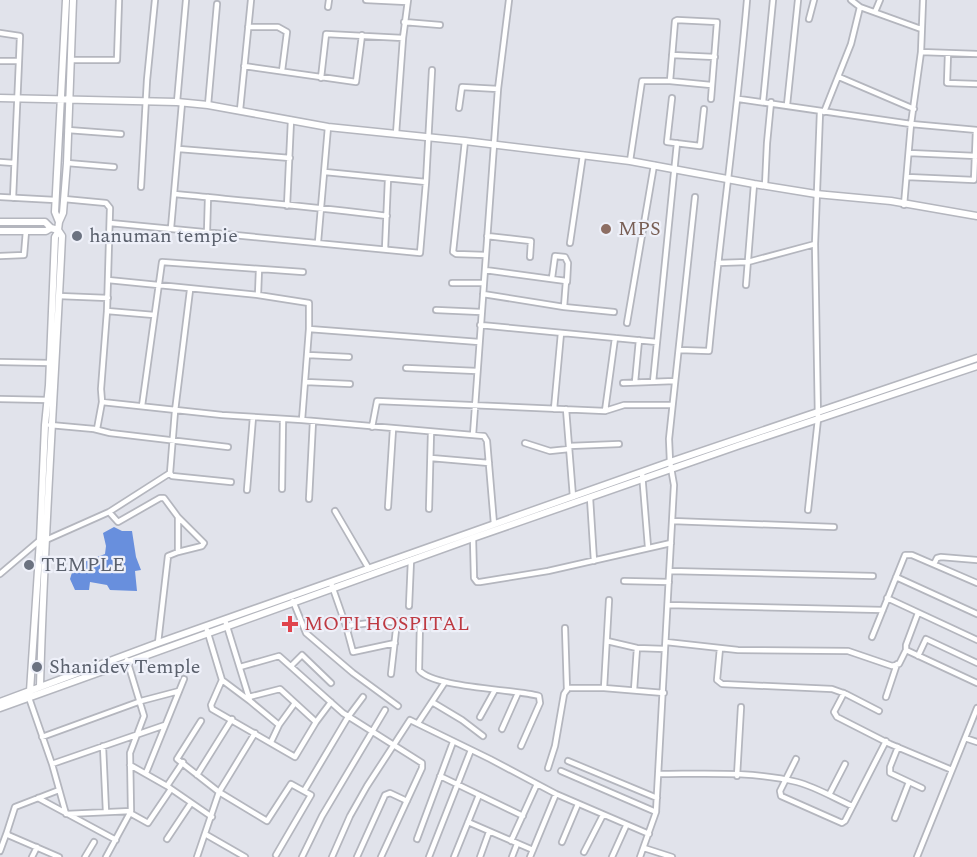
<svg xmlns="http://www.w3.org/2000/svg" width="977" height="857" font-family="Spectral,serif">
	<rect width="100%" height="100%" fill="#e1e3eb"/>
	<path fill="#688fdd" d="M114 527 122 531H132L136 557 141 570 135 571 137 591 110 590 107 585 90 582 89 590H75L70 579 74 566 105 554 106 546 103 533Z"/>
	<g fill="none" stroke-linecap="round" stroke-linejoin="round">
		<defs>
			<path id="street" d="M366 0 407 2
				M851 0 860 7 921 29
				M328 7 329 0
				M875 12 880 0
				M809 19 814 0
				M404 22 440 25
				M248 27H278L287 32 282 71
				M0 33 20 36 19 61
				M921 52 977 54
				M948 53 947 83 977 84
				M672 55 715 57
				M71 60H117L119 0
				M0 61H19L13 198
				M244 66 356 82 362 35
				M839 77 914 109
				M321 78 326 34 403 38
				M670 81 675 21 677 20 717 22 711 99
				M672 98 667 142 700 146 704 109
				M739 99 911 124 977 130
				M177 102 186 0
				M763 102 773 0
				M208 105 217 4
				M787 105 798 0
				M459 108 462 87 498 89
				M240 110 251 0
				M824 112 851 44 860 7
				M68 130 121 134
				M396 134 403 38 408 0
				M465 141 453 252 456 254 486 255
				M179 149 290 158
				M909 153 976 156
				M630 161 642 81H670L711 85
				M0 162 14 163
				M67 163 114 167
				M325 172 426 182
				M907 177 974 180 976 130
				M765 186 767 143 771 102
				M141 187 147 80 155 0
				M175 194C246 201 316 207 387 216
				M0 197 55 200
				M64 199 106 203 110 208 107 311 101 389 102 402
				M904 205 911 124 921 52 923 0
				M287 206 291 120
				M110 223 420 253 426 182 432 70
				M171 228 182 103
				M207 232 208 197
				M487 236 531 241 530 257
				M318 242 328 127
				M570 243 583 155
				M385 249 388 179
				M0 256 24 255 26 231
				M718 263 748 262 815 244
				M485 270 566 281 564 307
				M552 278 555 256 565 257 568 263 567 282
				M108 280 258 295 309 303V329L302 420
				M452 283H484
				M746 285 754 184
				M483 294 564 307 614 312
				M258 295 259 269
				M59 296 108 298
				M436 310 481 312
				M107 311 154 315
				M627 323 654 165
				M480 325 657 342
				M309 329 479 342
				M679 350 709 351C720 234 737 118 747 0
				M308 355 349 357
				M0 362 51 363
				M406 368 477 371
				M306 382 350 384
				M635 382 639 340
				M653 382 677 143
				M623 383 675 381
				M0 399 49 400
				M142 406 162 262 303 272
				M554 409 561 333
				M566 409 573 497
				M605 411 615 338
				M50 425 94 429 110 433 228 447
				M372 427 377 401 605 411 624 405H672
				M97 429 102 402 222 415 302 420 484 436 487 441 494 524
				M473 435 498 89 509 0
				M525 443 550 451 569 449
				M569 446 619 444
				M431 458 489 463
				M170 473 175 411 190 290
				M170 473 172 476 231 482
				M642 473 648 547
				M282 489 283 420
				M247 490 253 417
				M590 498 594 561
				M309 499 313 421
				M388 507 393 429
				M429 509 431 432
				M808 510 818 419 815 244 820 112
				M335 511 369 569
				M109 512 170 473
				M672 521 834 527
				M473 538 474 578 477 582H480L548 571 671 543
				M178 552 202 546 204 543 178 517
				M934 564 937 558 941 557 977 560
				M670 571 873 576
				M0 574 40 540H46L109 512 118 522 160 498H164L178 517V552L168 556 158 643
				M896 577 977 614
				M624 581 669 582
				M331 583 346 626 378 622H420L419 670C433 688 514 689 539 696L540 703 521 746
				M887 598 977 640
				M293 601 306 633 353 673 398 706
				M668 605 883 610
				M409 606 411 560
				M918 613 906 645V650L977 683
				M225 620 250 701 279 725
				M346 626 353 652 395 643
				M565 628 567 690
				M207 630 222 680 250 701
				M872 637 905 555H912L977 583
				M607 641 637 648 665 649
				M666 642 738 650 848 651 892 666 899 664 906 650
				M720 648 717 680 722 684 832 689 846 694 879 711
				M918 656 926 639 977 663
				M291 666 302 655 331 683
				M240 667 279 656 343 713 422 763V768L381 857
				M391 674 397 621
				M222 680 211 705 212 709 295 757 316 722 331 702
				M604 688 609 600
				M634 690 637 648
				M844 693 834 712 837 717 890 744 952 770
				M28 695 52 764 66 814 131 811
				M249 697 280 689 316 722
				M886 697 897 664
				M432 702 462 720 483 736
				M480 717 495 690
				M201 721 177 759 219 792 267 821 291 784 311 795 276 855
				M418 723 445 682
				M502 729 518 693
				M42 737 141 701 179 691
				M965 738 977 742
				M271 742 279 725 295 703
				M103 746 106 812
				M898 747 890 767V773L922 788
				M796 759 780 791 781 796 842 823 845 821 886 741
				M568 761 657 798
				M52 764 165 725
				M130 765 167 786 212 817
				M548 768 555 746 564 694 568 688H604L664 693
				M561 771 656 812
				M146 773 184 679
				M659 774C702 774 755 771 797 782 816 787 834 798 852 806
				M197 775 232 719
				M440 776 523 816
				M737 776 741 707
				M167 786 183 762
				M59 790 15 807 7 832 8 835 59 857
				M304 791 348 717 363 697
				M829 795 845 764
				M38 798 116 840
				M130 813 148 823 171 789
				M895 818 909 782
				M468 822 533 850
				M205 834 245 857
				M167 839 191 803
				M417 839 453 742
				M511 841 537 784
				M562 842 578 804
				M644 848 672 857
				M0 851 7 832
				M584 852 603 815
				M32 857 37 847
				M85 857 94 842
				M106 857 131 811 130 753 144 716 127 660
				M197 857 219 792 255 733
				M302 857 322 816 385 710
				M332 857 350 816 367 786 410 720 490 759 556 794 649 834
				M357 857 385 795 390 793 407 801
				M429 857 471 750
				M454 857 479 795
				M480 857 489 832
				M512 857 517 844
				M530 857 556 794
				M612 857 626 826
				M640 857 656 812 674 485 670 462 669 439 695 197
				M917 857 977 708"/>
			<path id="secondary" d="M0 98 177 102 208 105 328 127 465 141 630 161 754 184 816 194 891 201 977 216
				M0 222H45L51 228 58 230 62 236C55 386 44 536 40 686
				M59 222 55 212 66 0
				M58 230 59 222 63 213 67 163 73 0
				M0 231H46L51 228
				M30 691 40 540 45 425 49 385 55 237 58 232
				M0 702 158 643 670 462 977 358
				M0 708 473 538 740 445 977 366"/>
		</defs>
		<use href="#street" stroke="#b4b6be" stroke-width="8"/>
		<use href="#secondary" stroke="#b4b6be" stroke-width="9"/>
		<use href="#street" stroke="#fff" stroke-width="4.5"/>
		<use href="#secondary" stroke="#fff" stroke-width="6"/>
	</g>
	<circle fill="#8d6e63" stroke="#eef0f9" stroke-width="2" cx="606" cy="229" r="6"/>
	<g fill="#6b7280" stroke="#eef0f9" stroke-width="2">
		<circle cx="77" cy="236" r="6"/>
		<circle cx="29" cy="565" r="6"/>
		<circle cx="37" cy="667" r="6"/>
	</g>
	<path fill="#e0444e" stroke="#eef0f9" stroke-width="2" d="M287 615h6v6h6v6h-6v6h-6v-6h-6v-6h6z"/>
	<g text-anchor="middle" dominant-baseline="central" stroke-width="4.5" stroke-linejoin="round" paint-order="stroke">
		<g font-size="20" fill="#785e54" stroke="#eef0f9" text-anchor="start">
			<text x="618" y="229">MPS</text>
		</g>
		<g font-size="20" fill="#5b616d" stroke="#eef0f9" text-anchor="start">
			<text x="89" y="236">hanuman tempie</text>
			<text x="41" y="565">TEMPLE</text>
			<text x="49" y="667">Shanidev Temple</text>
		</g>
		<g font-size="20" fill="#be3a42" stroke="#eef0f9" text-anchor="start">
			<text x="304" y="624">MOTI HOSPITAL</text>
		</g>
	</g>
</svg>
